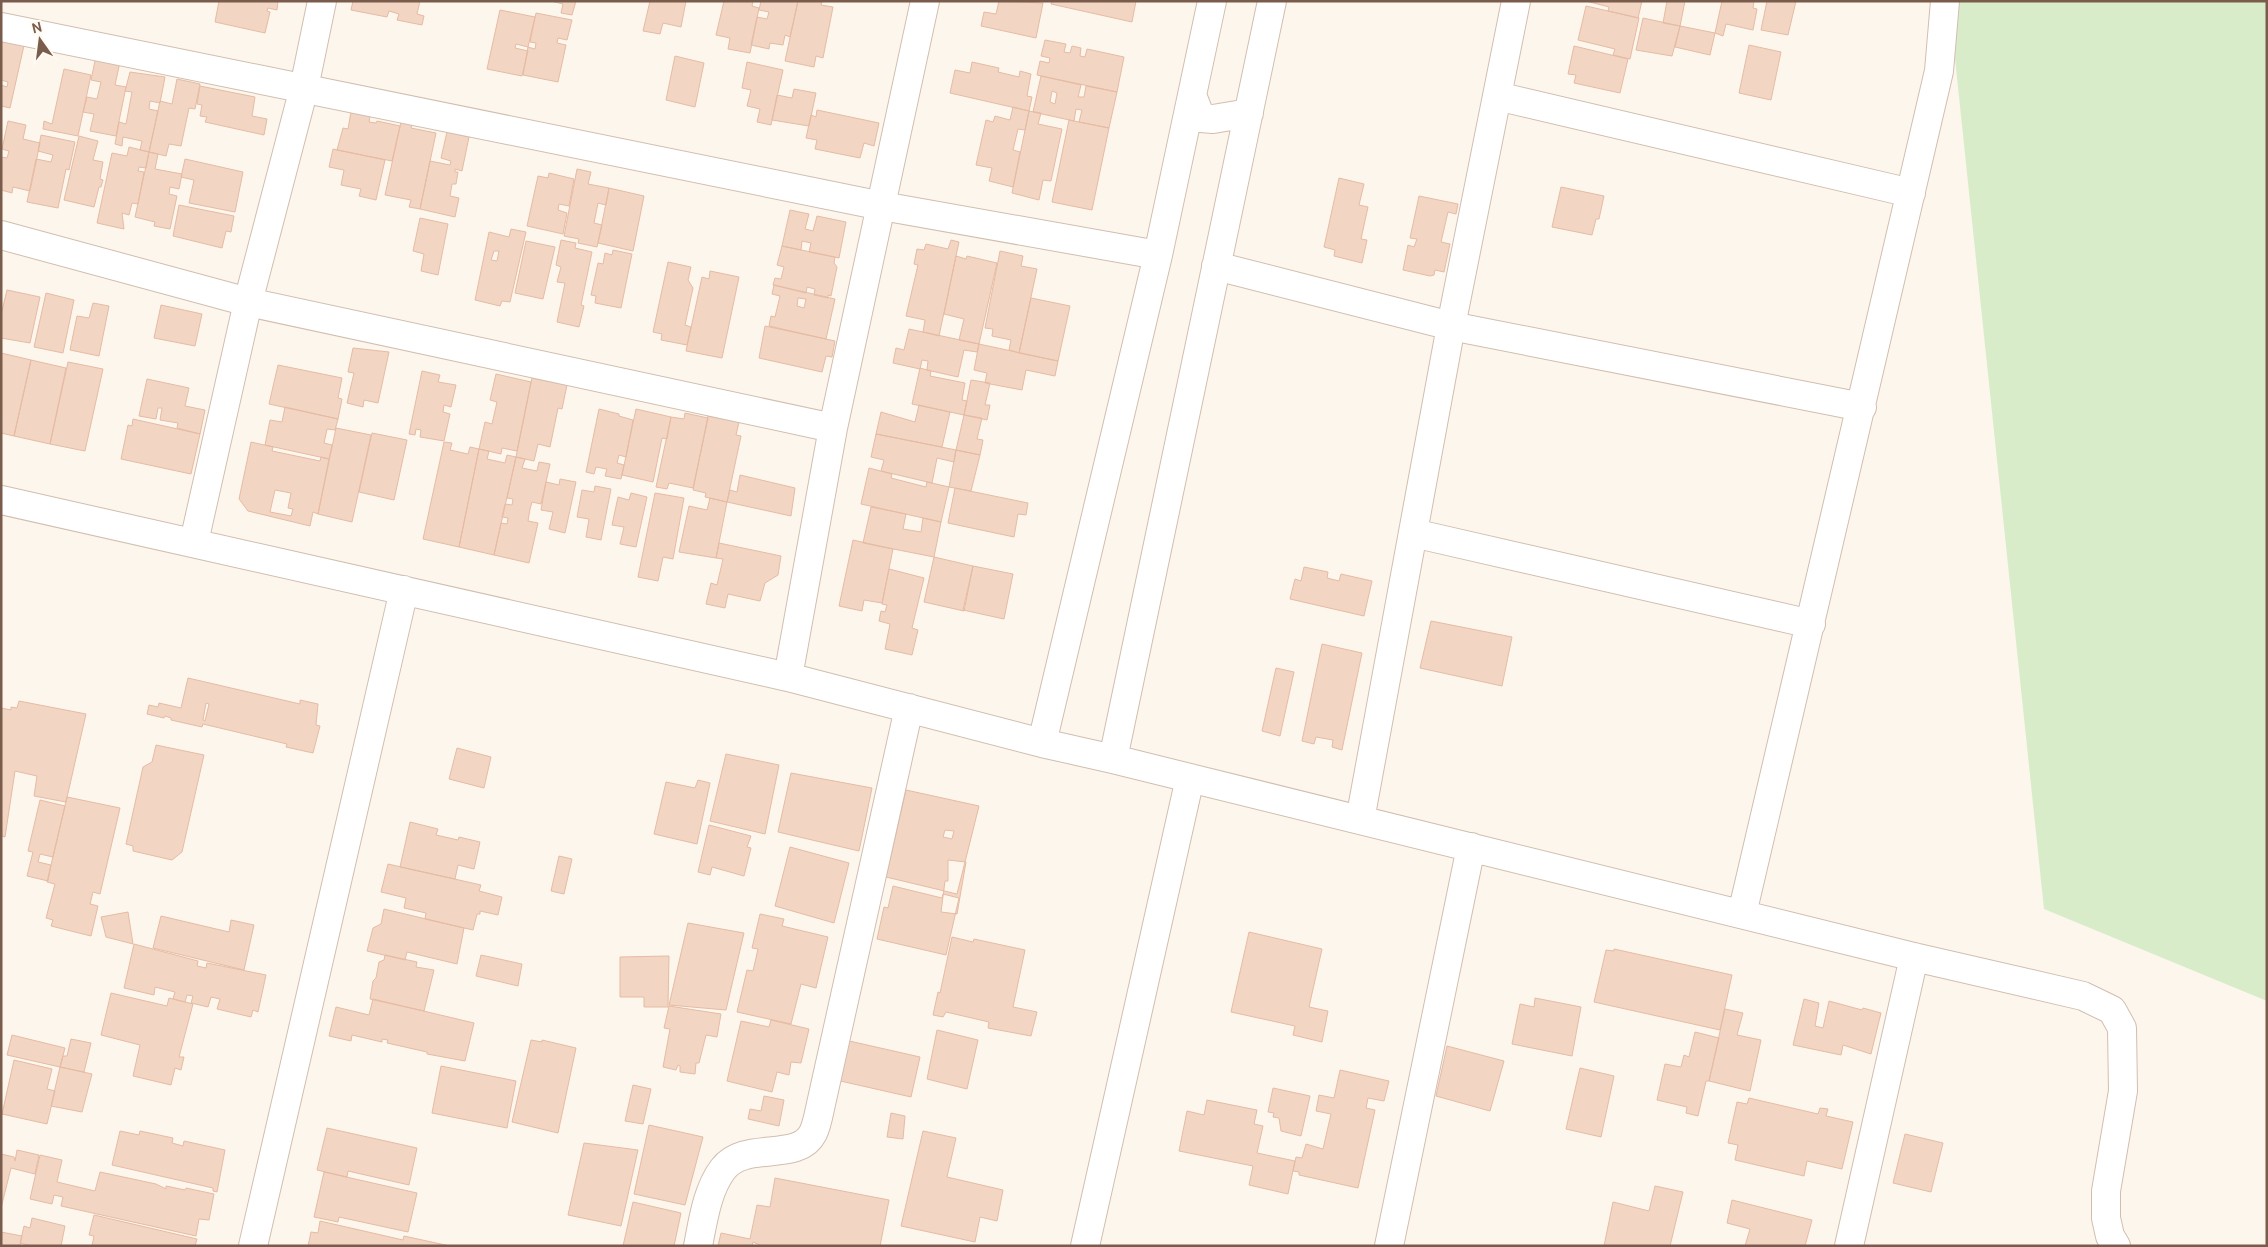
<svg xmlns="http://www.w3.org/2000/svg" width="2268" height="1247" font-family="Cabin,sans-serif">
	<rect width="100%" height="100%" fill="#fdf6ec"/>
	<path fill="#d8ecc9" d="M1949 1H2267V1001L2044 909Z"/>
	<path fill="#f3d5c3" stroke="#e6bba3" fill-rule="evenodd" d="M219 1H278L277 10 268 8 267 11 270 12 265 33 215 22Z
		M353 1H420L417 14 424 16 422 25 397 20 399 14 389 11 387 17 351 10Z
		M551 1H576L572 15 561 13 563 4Z
		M650 1H686L681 27 663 23 660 34 643 31Z
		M724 1H753L752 6 759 8 750 53 728 49 730 38 716 35Z
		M798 1 790 37 785 35 783 45 770 43 769 49 751 45 757 17 767 19 769 12 759 10 761 1Z
		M798 1H822L821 5 833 7 823 58 816 56 814 67 785 61Z
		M999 1 1043 3 1036 38 981 26 984 12 996 14Z
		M1052 1H1136L1132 22 1051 4Z
		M1586 1H1642L1638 18 1608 11 1609 7Z
		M1667 1H1685L1680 26 1663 23Z
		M1722 1H1754L1753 8 1757 9 1753 30 1726 24 1723 36 1715 33Z
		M1767 1H1796L1788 35 1761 30Z
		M1586 6 1639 18 1630 59 1613 55 1615 49 1578 40Z
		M500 10 535 17 528 47 516 44 515 48 528 51 522 76 487 69Z
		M536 13 572 20 567 40 558 38 557 43 566 45 558 82 523 75 528 47 535 49 536 43 530 42Z
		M1643 18 1680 26 1672 56 1636 50Z
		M1680 26 1715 33 1710 55 1675 47Z
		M1 36 25 41 10 108 1 106V85L7 87 8 82 1 80Z
		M1045 40 1066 44 1064 52 1070 53 1072 46 1081 48 1080 56 1085 57 1087 49 1124 57 1117 92 1037 75 1040 61 1049 63 1050 58 1041 56Z
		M1749 45 1781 52 1771 100 1739 93Z
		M1574 46 1628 59 1620 93 1574 83 1576 75 1568 74Z
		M96 56 120 62 115 85 126 87 116 136 90 131 94 114 83 112 87 97 97 99 101 82 91 80Z
		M675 56 704 63 695 107 666 100Z
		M747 62 783 70 771 125 757 122 760 109 747 106 751 90 742 88Z
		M972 62 999 68 998 72 1019 77 1020 71 1031 74 1027 96 1032 97 1029 111 950 93 955 70 970 73Z
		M64 69 91 75 78 136 43 129 44 121 52 124Z
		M130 72 165 77 160 103 150 101 149 109 158 111 149 152 140 150 142 141 123 137 122 146 115 144 119 122 126 124 132 92 125 91Z
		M1041 76 1081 85 1078 97H1084L1086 86 1117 92 1109 128 1079 122 1082 110 1076 109 1074 121 1033 112ZM1052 91 1057 93 1055 104 1050 102Z
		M177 79 200 84 195 109 189 108 181 146 169 144 166 156 149 152 160 101 172 104Z
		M200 86 255 97 252 116 267 119 264 135 205 122 207 117 200 116 202 105 197 104Z
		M794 89 816 93 809 126 772 120 777 95 792 98Z
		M1013 107 1029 111 1025 130 1018 129 1013 150 1020 152 1013 187 989 181 992 168 976 165 986 120 993 122 995 116 1010 120Z
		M817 110 879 123 874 146 864 143 860 158 815 149 817 140 806 138 811 115 816 117Z
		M1029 111 1041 113 1038 124 1062 129 1051 181 1043 180 1039 200 1012 193Z
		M351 112 370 116 369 122 376 123 377 121 400 126 392 161 337 150 343 128 348 129Z
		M1069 120 1109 128 1092 210 1052 202Z
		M8 121 26 125 23 139 40 143 30 191 13 187 12 193 1 190V157L7 158 9 151 2 149Z
		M401 122 412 124 411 128 436 133 420 209 409 207 411 200 385 195Z
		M447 132 469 137 462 171 455 169V172H458L456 184H452L450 196 459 198 455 217 420 209 430 161 450 165 451 161 441 158Z
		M41 135 75 142 69 170 66 169 58 208 27 202 36 159 51 162 53 155 38 151Z
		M79 136 98 141 93 160 103 162 100 179 103 180 101 187H99L94 207 64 200Z
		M129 147 149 152 146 168 139 167 138 171 144 172 138 204 132 203 129 215 122 213 124 229 97 223 112 153 127 156Z
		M333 149 385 160 376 200 359 196 361 189 341 185 344 170 329 167Z
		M149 152 158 154 155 169 182 174 179 189 170 187 169 194 177 196 170 229 154 226 155 222 135 217Z
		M185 159 243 172 235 212 189 203 194 180 181 177Z
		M577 169 591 172 588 184 609 188 606 205 598 203 594 223 602 225 597 247 578 243 579 239 564 236Z
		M549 173 574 179 569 206 559 204 558 210 567 213 563 234 527 226 538 176 548 178Z
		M1339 178 1364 184 1359 205 1368 207 1361 239 1367 240 1362 263 1334 256 1335 250 1324 247Z
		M1561 187 1604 196 1599 219H1596L1592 235 1552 227Z
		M609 188 644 196 633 251 598 243Z
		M1419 196 1458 204 1456 214 1448 212 1441 242 1450 244 1444 272 1435 270 1434 275 1430 276 1403 270 1408 245 1414 247 1417 239 1410 238Z
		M179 205 234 216 231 232 226 231 222 248 173 236Z
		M790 210 809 214 805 229 813 231 817 216 846 222 839 258 809 252 811 243 802 241 801 250 782 246Z
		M420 218 448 224 438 275 421 271 424 254 413 251Z
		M511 229 526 232 510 302 502 301 500 306 475 300 489 232 509 237ZM494 251H499L497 261 491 260Z
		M561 240 576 243 575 248 592 252 581 305 584 306 579 327 557 322 565 283 557 282 561 267 556 265Z
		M951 240 959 242 939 336 923 332 925 320 906 316 918 265 914 264 917 249 924 250 926 244 948 249Z
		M526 241 555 247 543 299 515 293Z
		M782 246 835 257 834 263 837 267 831 296 828 295V298L814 295 815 289 807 287 806 293 773 285 775 278 781 279 784 267 777 265Z
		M613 250 632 254 621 308 595 303 596 296 591 295 598 263 603 264 605 253 612 255Z
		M1000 251 1023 256 1021 266 1037 269 1019 353 1009 350 1011 340 992 336 993 329 985 328Z
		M956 256 966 259 967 256 997 263 979 344 959 340 964 319 944 314Z
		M668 262 691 267 688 280 693 288 685 325 691 327 687 345 661 340 662 334 653 332Z
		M710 271 739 277 722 358 686 351 702 277 709 279Z
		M774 285 835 299 826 339 769 326 771 316 775 317 780 296 772 294ZM798 298 806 299 804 308 797 306Z
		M7 290 40 297 30 343 1 338V315Z
		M46 293 74 300 63 353 34 347Z
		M1031 298 1070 306 1058 361 1019 353Z
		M93 303 109 306 99 356 70 350 77 316 89 318Z
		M161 305 202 314 195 346 154 338Z
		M765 326 835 341 832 357 826 356 822 372 759 358Z
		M909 329 979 344 977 352 964 350 958 377 927 370 928 361 922 360 920 369 893 363 896 348 904 350Z
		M979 344 1058 361 1055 376 1026 370 1022 390 985 383 987 373 974 370Z
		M353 348 389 352 378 403 364 400 363 407 347 403 354 373 348 372Z
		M1 353 31 360 14 436 1 433Z
		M31 360 66 368 50 444 14 436Z
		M68 362 103 369 85 451 50 444Z
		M278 365 342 378 338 398 342 399 338 419 269 404Z
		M920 368 931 371 930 376 965 383 962 400 967 401 964 415 912 404Z
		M422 371 440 375 438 382 456 385 451 407 444 405 443 412 450 414 444 441 420 437 421 430 416 429 415 435 409 434Z
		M496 374 531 382 517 451 502 448 501 454 479 449 485 422 492 424 497 402 490 400Z
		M532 378 567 385 562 409 558 408 550 447 538 444 534 461 516 457Z
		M147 379 189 388 185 406 205 410 200 434 177 428 178 423 160 420 162 408H158L156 419 139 416Z
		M971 380 990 383 985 405H990L987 420 964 415Z
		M919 405 950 412 942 447 876 434 881 412 915 422Z
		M285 407 338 419 335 430 327 429 324 443 332 445 329 459 265 445 270 420 282 422Z
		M599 409 619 414V416L633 420 626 457 619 455 617 463 624 465 621 479 605 476 607 469 596 467 594 474 586 472Z
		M636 409 671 417 667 439 662 438 653 482 622 475Z
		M685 413 708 418 693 488 669 483 667 489 656 487 671 417 684 419Z
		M964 415 982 418 977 439 983 440 980 455 956 450Z
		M708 416 739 422 736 435 741 436 727 502 705 497 706 493 693 490Z
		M133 419 200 434 191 474 121 459 128 425 132 426Z
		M336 428 371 435 352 522 318 514Z
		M372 433 407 440 394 500 359 492Z
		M876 434 956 450 954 462 937 458 932 483 881 471 884 460 871 457Z
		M251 442 273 447 272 451 320 461 321 457 329 459 318 514 313 512 310 526 248 511 239 499ZM275 490 291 493 288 508 293 509 291 516 270 512Z
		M444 442 452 443 450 450 468 454 470 447 479 449 459 547 423 539Z
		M479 449 489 451 487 459 505 463 507 455 516 457 494 555 459 547Z
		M956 450 980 455 971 491 949 487Z
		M516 457 525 459 522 468 537 471 539 462 550 464 541 504 532 502 530 509 528 521 538 523 529 563 494 555 501 523 507 524 508 518 502 517 505 504 512 505 513 499 507 498Z
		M869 468 892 474 891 478 926 487 927 482 949 487 941 522 861 504Z
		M740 475 795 488 791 516 727 502 730 490 737 492Z
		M560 479 576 482 565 533 549 529 553 512 541 510 546 482 559 485Z
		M595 486 611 489 601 540 586 537 589 519 577 517 582 490 594 492Z
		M955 488 1028 503 1026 515 1018 514 1014 537 948 523Z
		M631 493 647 497 636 547 620 544 624 527 612 525 618 497 629 500Z
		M655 493 684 498 673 559 663 557 658 581 638 577Z
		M710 498 727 502 716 558 679 552 689 506 707 510Z
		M871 507 906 514 903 529 921 532 923 518 941 522 934 557 863 543Z
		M853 540 893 549 882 603 864 600 862 611 839 606Z
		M719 543 781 556 778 575 765 583 760 601 728 594 725 608 706 604 711 583 717 585 723 559 716 558Z
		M934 557 973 566 964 611 924 602Z
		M973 566 1013 574 1004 619 963 610Z
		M1304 567 1328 572 1327 578 1339 581 1341 574 1372 581 1364 616 1290 599 1295 579 1301 581Z
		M889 569 924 578 912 628 918 630 912 655 885 649 890 624 879 621 881 611 885 612 887 605 882 604Z
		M1431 621 1512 637 1502 686 1420 668Z
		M1322 644 1362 653 1342 750 1332 747 1333 740 1316 737 1314 744 1302 741Z
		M1276 668 1294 672 1280 736 1262 731Z
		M188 678 300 704V700L318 704 316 725 320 726 313 753 286 747 287 744 203 724 202 727 171 720V718L165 716 164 718 147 714 149 705 158 707 159 703 181 708ZM206 703 209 704 205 721 203 720Z
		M19 701 86 714 66 802 34 796 37 776 15 771 5 837 1 836V708L11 710V707L17 708Z
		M156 745 204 755 182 852 172 860 133 851V846L126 844 143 767 152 762Z
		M457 748 491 757 484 788 449 779Z
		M726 754 779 765 765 834 710 821Z
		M791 773 872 788 859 851 778 832Z
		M698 780 710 783 697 844 654 834 666 782 695 788Z
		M906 790 979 806 957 894 886 877ZM945 830 954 831 952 839 943 837Z
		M67 797 120 808 100 894 93 892 90 904 98 906 91 936 51 926 53 920 46 918 55 884 47 882Z
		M40 800 65 806 53 857 40 854 38 862 51 865 48 881 27 876 33 852 28 851Z
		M410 822 438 829 436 835 458 840 459 837 480 842 474 869 458 865 455 879 400 867Z
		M709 825 751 836 747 847 751 848 744 876 712 867 710 875 698 872Z
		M790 847 849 863 834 923 775 906Z
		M559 856 572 859 564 894 551 891Z
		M948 860 966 862 957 914 941 912 945 881H948Z
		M388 864 481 885 479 891 502 897 498 915 480 911V914H477L473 930 425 919 426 913 404 908 406 898 381 892Z
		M893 886 942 898 943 894 959 898 946 955 877 939 884 907 888 908Z
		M384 909 464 928 457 964 407 952 405 960 367 951 373 928 381 924Z
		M128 912 133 944 106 937 101 917Z
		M760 914 784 919 782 926 828 937 816 988 801 984 791 1024 737 1012 747 970 753 971 758 949 752 948Z
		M161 916 229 932 231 920 254 925 244 970 153 948Z
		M688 923 744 933 726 1010 669 1005Z
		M1249 932 1322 949 1309 1007 1328 1011 1322 1042 1293 1035 1295 1026 1231 1012Z
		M952 937 973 942 974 939 1025 950 1013 1007 1037 1012 1031 1036 988 1028 989 1022 946 1012 943 1017 933 1015 938 992 940 993Z
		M134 944 198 961 197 966 206 968 207 963 266 975 258 1012 253 1010 251 1017 217 1009 220 999 211 997 208 1007 191 1003 193 996 187 995 185 1002 173 999 175 992 155 987 154 995 124 988Z
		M1614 949 1732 975 1720 1030 1594 1002 1606 950 1614 951Z
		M385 955 417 962 416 967 434 970 424 1011 370 999 373 981 376 978 379 962 384 960Z
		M481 955 522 964 518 986 476 976Z
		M669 956 668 1007H644V997H620V957Z
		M111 993 167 1006 169 998 193 1004 179 1057H184L181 1070 175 1068 171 1085 133 1076 140 1045 101 1035Z
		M1535 998 1581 1007 1572 1056 1512 1044 1520 1004 1534 1007Z
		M373 999 474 1023 465 1061 427 1054V1052L387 1043 388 1040 382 1039V1042L352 1035 351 1041 329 1036 336 1007 369 1015Z
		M1804 999 1819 1003 1815 1026 1823 1028 1829 1001 1862 1010 1863 1008 1881 1013 1871 1054 1843 1045 1841 1055 1793 1045Z
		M669 1006 721 1014 717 1037 706 1035 699 1063H696L695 1074 680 1072V1066L678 1065 676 1070 663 1067 670 1029 664 1028Z
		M1725 1009 1743 1013 1737 1035 1761 1040 1750 1091 1709 1081Z
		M771 1020 809 1029 801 1063 791 1062 789 1075 777 1072 772 1092 727 1081 741 1021 769 1027Z
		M937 1030 978 1040 967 1089 927 1079Z
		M1695 1032 1719 1038 1709 1081H1706L1698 1116 1686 1113 1687 1107 1657 1100 1665 1064 1681 1067 1684 1055 1689 1057Z
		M12 1035 65 1048 60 1067 7 1055Z
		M71 1039 91 1043 84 1072 60 1067 63 1056H67Z
		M531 1040 542 1042V1040L576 1048 558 1133 512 1122Z
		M845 1040 920 1057 911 1097 836 1080Z
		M1447 1046 1504 1061 1490 1111 1436 1096Z
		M14 1060 52 1069 47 1089 55 1091 47 1124 2 1114Z
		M441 1066 516 1081 507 1128 432 1113Z
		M60 1067 92 1074 82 1112 51 1106Z
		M1580 1068 1614 1076 1601 1137 1566 1129Z
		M1340 1070 1389 1081 1384 1101 1368 1098 1366 1108 1375 1110 1358 1188 1299 1175V1172L1293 1171 1296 1157 1302 1158 1306 1144 1323 1149 1331 1114 1316 1111 1319 1095 1334 1098Z
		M633 1085 651 1089 643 1124 625 1121Z
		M1273 1088 1310 1096 1301 1136 1281 1131 1279 1118 1273 1117 1274 1113 1268 1112Z
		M764 1096 784 1100 779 1126 748 1119 750 1109 761 1111Z
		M1749 1098 1818 1114 1820 1108 1828 1109 1826 1116 1853 1122 1842 1169 1807 1161 1804 1176 1735 1160 1738 1145 1728 1143 1737 1102 1747 1104Z
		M1207 1100 1257 1110 1254 1124 1263 1126 1257 1153 1295 1161 1288 1194 1249 1185 1253 1166 1179 1151 1187 1111 1204 1115Z
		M891 1113 905 1116 903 1139 887 1137Z
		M649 1125 703 1137 685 1205 634 1194Z
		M327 1128 417 1148 409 1185 348 1171 347 1177 317 1170Z
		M120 1131 139 1135 140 1131 173 1138 172 1143 183 1146 184 1141 225 1150 217 1192 213 1191V1188L112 1165Z
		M923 1131 956 1138 947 1177 1003 1190 997 1221 980 1217 975 1242 901 1226Z
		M1905 1134 1943 1143 1931 1192 1893 1183Z
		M584 1143 638 1150 621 1226 568 1215Z
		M17 1150 39 1155 35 1174 11 1168 1 1208V1154L14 1157 15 1161Z
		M40 1155 62 1160 57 1182 95 1191 100 1172 156 1184 166 1189V1186L185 1190 186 1188 214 1194 209 1220 199 1219 196 1236 61 1206 63 1197 54 1195 52 1204 30 1199Z
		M324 1172 417 1193 408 1232 339 1217 338 1222 314 1217Z
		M775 1178 889 1200 880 1246H762L753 1242 752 1246H718L721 1233 750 1239 757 1205 770 1207Z
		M1655 1186 1683 1192 1670 1246H1604L1613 1202 1649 1211Z
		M1732 1200 1812 1220 1805 1246H1745L1750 1229 1727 1223Z
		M633 1202 681 1213 674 1246H623Z
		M94 1215 197 1239 195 1246H92L94 1236 89 1235Z
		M32 1218 65 1226 61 1246H32L20 1243 24 1226 30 1228Z
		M320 1221 403 1240 404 1236 450 1246H308L311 1232 318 1233Z
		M1 1232 22 1236 20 1246H1Z"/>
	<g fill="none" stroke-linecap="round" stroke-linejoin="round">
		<defs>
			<path id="minor" d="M1 27 882 206 1158 255
				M1192 95 1201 118 1213 119 1249 113
				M1497 96 1911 193
				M1 235 248 302 833 428
				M1216 266 1451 326 1862 407
				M1 500 788 677 1042 743 1113 759 1914 957 2083 996 2112 1010 2122 1028 2123 1091 2106 1191V1218L2110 1236 2116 1246
				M1413 533 1811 624
				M194 542 248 302 304 88 322 1
				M788 677 833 428 925 1
				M1042 743 1158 255 1212 1
				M1113 759 1272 1
				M1360 820 1451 326 1516 1
				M1742 914 1939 71 1945 1
				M253 1246 404 590
				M698 1246C703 1221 707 1190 723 1169 745 1140 798 1163 813 1133 817 1125 819 1113 821 1104L909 708
				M1085 1246 1190 778
				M1389 1246 1471 847
				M1849 1246 1914 957"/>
		</defs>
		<use href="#minor" stroke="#d1beb0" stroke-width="30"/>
		<use href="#minor" stroke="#fff" stroke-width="28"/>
	</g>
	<rect width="2268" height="1247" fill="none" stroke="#7a5c4d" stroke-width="5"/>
	<g transform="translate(40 40) rotate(346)" stroke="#fffaf3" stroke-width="4" paint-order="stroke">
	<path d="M0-4L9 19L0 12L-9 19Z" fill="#7a5c4d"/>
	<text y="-8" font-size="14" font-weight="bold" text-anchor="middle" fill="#7a5c4d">N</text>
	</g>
</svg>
